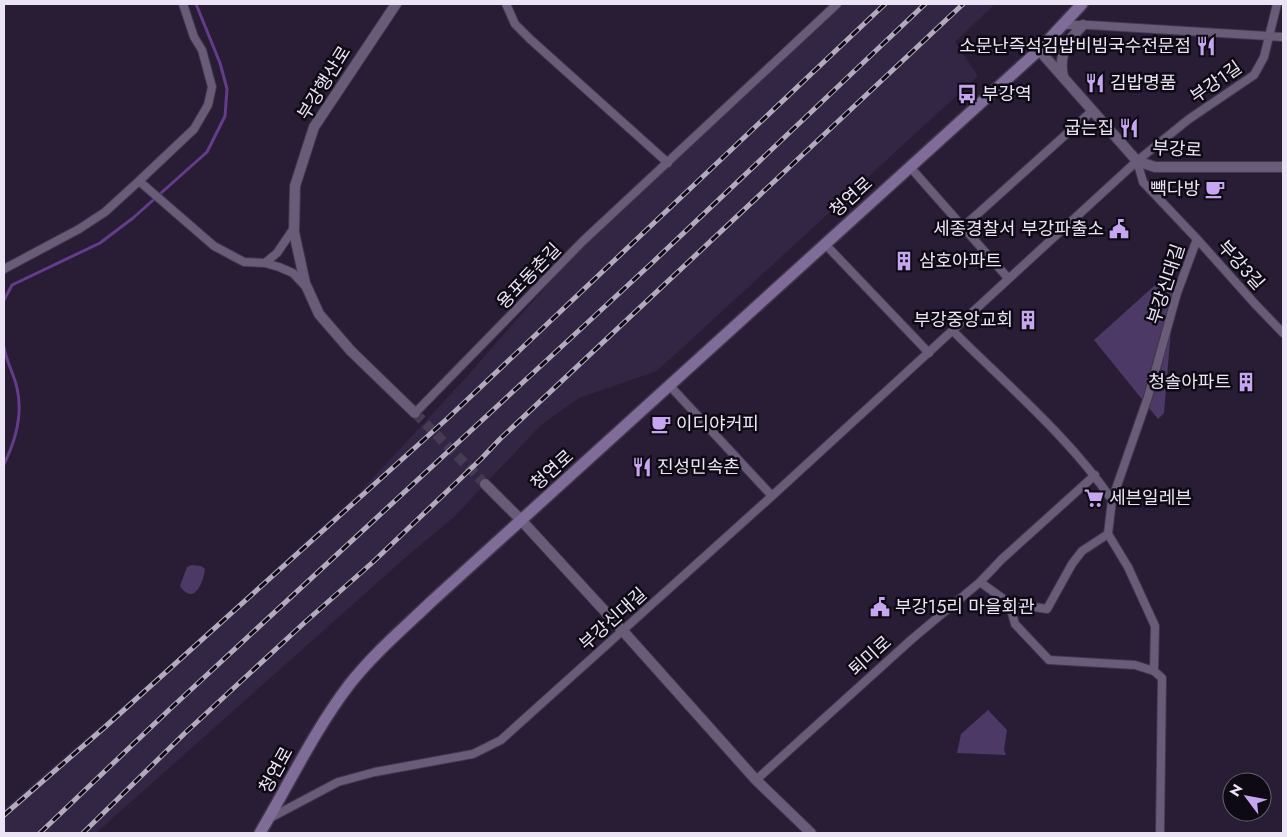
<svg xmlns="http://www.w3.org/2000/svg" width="1287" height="837" font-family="Jost,'Noto Sans KR',sans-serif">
	<rect width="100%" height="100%" fill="#281d35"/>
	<path fill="#332544" d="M841 4H995L955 42 978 76 657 371 579 398 541 425 455 516 404 559 96 833H4V809L159 675 359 493 461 383 570 259Z"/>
	<path fill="#4d3965" d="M1164 277 1175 281 1164 413 1158 419 1094 340Z
		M192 565 201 566 205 569C203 584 194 606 180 586L187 567Z
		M988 710 1007 730 1004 750 1006 755 957 753 961 734Z"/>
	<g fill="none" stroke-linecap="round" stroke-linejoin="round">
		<path stroke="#633c8b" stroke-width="3" d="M4 300 12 285 100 243 133 218 207 152 225 116 227 89 220 63 196 4
			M4 347C6 361 14 374 17 388 23 414 16 440 4 464"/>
		<path stroke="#453b52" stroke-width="10" stroke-dasharray="10 5" stroke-linecap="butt" d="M415 413 485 484"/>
		<defs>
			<path id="minor" d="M506 4 515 24 530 39 668 163
				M1062 25H1089L1283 37
				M910 167 1008 278
				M139 181 194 129 208 105 212 87 202 50 194 37 183 4
				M963 227 1092 111
				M1197 239 1256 305 1283 333
				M825 244 929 353
				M265 263 277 253 294 228
				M4 269 79 229 105 212 139 181 214 246 244 262 265 263 279 267 293 273 306 287
				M953 331C1007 385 1069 437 1112 500L1148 397 1177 293 1197 239 1143 182 1137 161
				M670 386 772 496
				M415 413 583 241 837 4
				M1112 500 1108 534 1128 567 1155 626 1154 671 1162 678 1160 833
				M980 582 1002 559 1095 475
				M1009 603 1047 609 1072 564 1082 551 1108 534
				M756 780 912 639 980 582 1009 603 1015 624 1049 660 1135 665 1154 671
				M270 818 338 782 375 772 473 754 501 740 772 496 1137 161 1189 119 1254 75 1264 57 1277 4"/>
			<path id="tertiary" d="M396 4 314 127 295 186 294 232 305 283 319 314 351 351 415 413
				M1039 50 1137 161 1155 167H1283
				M1063 76C1058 54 1068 40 1083 25
				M485 484 522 521 623 631 756 780 811 833"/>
			<path id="secondary" d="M260 833C289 784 314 731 349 685 373 654 404 628 432 601L1039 50 1082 4"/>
		</defs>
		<use href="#minor" stroke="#41374c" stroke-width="10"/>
		<use href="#tertiary" stroke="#41374c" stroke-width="12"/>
		<use href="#secondary" stroke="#41374c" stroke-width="14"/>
		<use href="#minor" stroke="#685c78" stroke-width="8"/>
		<use href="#tertiary" stroke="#685c78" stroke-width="10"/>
		<use href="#secondary" stroke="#7f6c98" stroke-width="11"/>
		<defs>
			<path id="rail" d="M4 815 105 727 449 417 885 4
				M40 833 170 709 653 262 925 4
				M83 833 185 733 303 624 373 562 481 459 500 439 963 4"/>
		</defs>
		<use href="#rail" stroke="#b2aabd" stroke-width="5"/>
		<use href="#rail" stroke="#0e0a14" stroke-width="3" stroke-dasharray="9" stroke-linecap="butt"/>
	</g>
	<defs>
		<symbol id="restaurant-bare" viewBox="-9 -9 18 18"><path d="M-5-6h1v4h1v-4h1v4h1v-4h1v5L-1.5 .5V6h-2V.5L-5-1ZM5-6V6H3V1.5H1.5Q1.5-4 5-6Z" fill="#c6a6f0" stroke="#0e0a14" stroke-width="2.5" paint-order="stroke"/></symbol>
		<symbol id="bus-bare" viewBox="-9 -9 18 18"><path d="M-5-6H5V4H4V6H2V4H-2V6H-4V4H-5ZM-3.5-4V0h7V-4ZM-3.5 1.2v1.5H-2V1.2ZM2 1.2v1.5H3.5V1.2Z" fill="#c6a6f0" stroke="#0e0a14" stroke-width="2.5" paint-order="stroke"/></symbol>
		<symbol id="cafe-bare" viewBox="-9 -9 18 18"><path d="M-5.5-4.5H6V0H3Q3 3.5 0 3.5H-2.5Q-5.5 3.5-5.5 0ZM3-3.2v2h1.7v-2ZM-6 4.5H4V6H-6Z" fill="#c6a6f0" stroke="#0e0a14" stroke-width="2.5" paint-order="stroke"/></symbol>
		<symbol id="civic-bare" viewBox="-9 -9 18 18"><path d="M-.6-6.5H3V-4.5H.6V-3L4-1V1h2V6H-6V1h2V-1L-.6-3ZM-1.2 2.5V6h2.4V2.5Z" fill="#c6a6f0" stroke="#0e0a14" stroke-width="2.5" paint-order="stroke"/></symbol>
		<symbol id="building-bare" viewBox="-9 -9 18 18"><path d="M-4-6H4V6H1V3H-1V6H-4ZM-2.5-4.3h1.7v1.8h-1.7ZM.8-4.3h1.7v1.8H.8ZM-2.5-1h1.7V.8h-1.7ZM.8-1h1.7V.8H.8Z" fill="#c6a6f0" stroke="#0e0a14" stroke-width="2.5" paint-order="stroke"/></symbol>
		<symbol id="supermarket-bare" viewBox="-9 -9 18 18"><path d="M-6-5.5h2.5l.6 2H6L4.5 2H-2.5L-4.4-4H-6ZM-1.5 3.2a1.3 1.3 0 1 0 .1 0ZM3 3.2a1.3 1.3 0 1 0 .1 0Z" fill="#c6a6f0" stroke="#0e0a14" stroke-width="2.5" paint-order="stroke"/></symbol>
	</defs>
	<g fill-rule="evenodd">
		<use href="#restaurant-bare" x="1192" y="32" width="28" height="28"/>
		<use href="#restaurant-bare" x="1081" y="69" width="28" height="28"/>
		<use href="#bus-bare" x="953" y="80" width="28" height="28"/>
		<use href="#restaurant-bare" x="1115" y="114" width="28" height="28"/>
		<use href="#cafe-bare" x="1201" y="175" width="28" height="28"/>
		<use href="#civic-bare" x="1105" y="215" width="28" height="28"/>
		<use href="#building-bare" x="890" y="247" width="28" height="28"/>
		<use href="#building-bare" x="1014" y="306" width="28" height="28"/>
		<use href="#building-bare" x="1232" y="368" width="28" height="28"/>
		<use href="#cafe-bare" x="647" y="410" width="28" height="28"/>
		<use href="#restaurant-bare" x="628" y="453" width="28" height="28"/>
		<use href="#supermarket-bare" x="1080" y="484" width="28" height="28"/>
		<use href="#civic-bare" x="866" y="593" width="28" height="28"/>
	</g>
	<g text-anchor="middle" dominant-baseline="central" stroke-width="5" stroke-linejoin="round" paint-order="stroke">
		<g font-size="18" fill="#ebe4f5" stroke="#0e0a14" text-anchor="start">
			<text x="1191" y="46" text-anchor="end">소문난즉석김밥비빔국수전문점</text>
			<text x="1110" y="83">김밥명품</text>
			<text x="982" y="94">부강역</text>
			<text x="1114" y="128" text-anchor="end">굽는집</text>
			<text x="1200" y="189" text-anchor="end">빽다방</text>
			<text x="1104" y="229" text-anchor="end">세종경찰서 부강파출소</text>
			<text x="919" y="261">삼호아파트</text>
			<text x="1013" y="320" text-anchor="end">부강중앙교회</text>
			<text x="1231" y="382" text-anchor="end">청솔아파트</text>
			<text x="676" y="424">이디야커피</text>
			<text x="657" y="467">진성민속촌</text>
			<text x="1109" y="498">세븐일레븐</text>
			<text x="895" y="607">부강15리 마을회관</text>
		</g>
		<g font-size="18" fill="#ebe4f5" stroke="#0e0a14">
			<text transform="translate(1216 82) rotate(-35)">부강1길</text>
			<text transform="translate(324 83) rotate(-58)">부강행산로</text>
			<text transform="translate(1177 149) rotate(3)">부강로</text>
			<text transform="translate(851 197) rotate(-42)">청연로</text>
			<text transform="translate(1241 265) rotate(48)">부강3길</text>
			<text transform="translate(529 276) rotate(-46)">용포동촌길</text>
			<text transform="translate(1166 284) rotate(-72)">부강신대길</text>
			<text transform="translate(552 470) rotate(-42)">청연로</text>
			<text transform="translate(613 619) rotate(-42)">부강신대길</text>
			<text transform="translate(870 656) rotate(-42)">퇴미로</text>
			<text transform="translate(276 770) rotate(-61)">청연로</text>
		</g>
	</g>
	<rect width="1287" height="837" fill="none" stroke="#ebe4f5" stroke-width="10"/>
	<g transform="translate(1247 797) rotate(302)"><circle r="24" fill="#0e0a14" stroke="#66616e"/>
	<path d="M0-4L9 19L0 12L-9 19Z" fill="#c6a6f0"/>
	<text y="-8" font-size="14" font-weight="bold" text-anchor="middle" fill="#ebe4f5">N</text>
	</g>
</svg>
